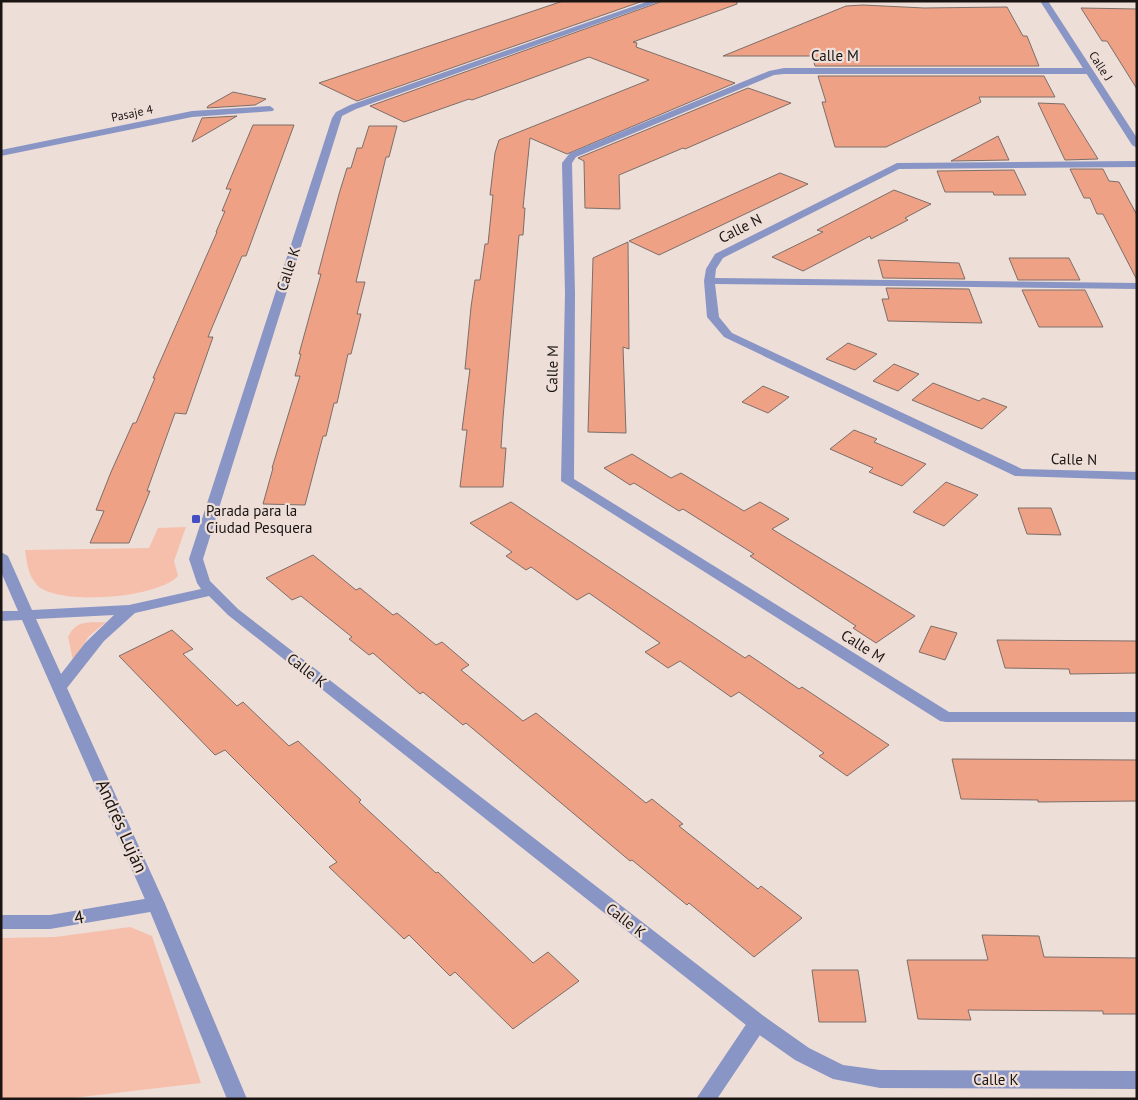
<svg xmlns="http://www.w3.org/2000/svg" width="1138" height="1100" font-family="'PT Sans',sans-serif">
	<rect width="100%" height="100%" fill="#eeded8"/>
	<path fill="#f6bfab" d="M186 527 174 561 178 576C158 598 61 606 38 586 28 576 27 563 25 550L149 548 158 528Z
		M106 622 89 636 73 660 68 637C77 619 88 623 106 622Z
		M130 927 152 936 201 1083 64 1099H1V938L55 937Z"/>
	<path fill="#efa186" stroke="#7c6e69" d="M563 1H643L357 101 319 83Z
		M663 1H737V4L633 42 637 43 636 47 735 83 567 154 530 138 523 208H525L523 235H519L503 418 501 448H506L503 487H460L467 430H462L470 369H465L471 307 475 280H480L485 244H488L493 195H490L492 178 495 153 499 140 649 80 589 57 472 100 469 99 404 122 370 106Z
		M863 5 924 8 1007 7 1023 36H1027L1039 66H815L812 56H723L846 6Z
		M1081 8 1137 9V89L1107 41H1102Z
		M818 76H1044L1055 97H979L981 102 886 147H835L822 102H826Z
		M748 88 791 103 685 149 683 148 619 175 620 209 585 208 584 161 578 158Z
		M233 92 266 99 255 105 207 108 208 106Z
		M1038 103 1064 104 1098 159 1065 160Z
		M237 116 192 142 202 118Z
		M253 125H294L246 256H242L208 337H213L186 414 175 413 147 491H150L129 543H90L104 511 96 510 111 472 133 423H136L155 378H153L217 232H216L225 211H222L231 189H226Z
		M369 126H397L389 157H386L356 282H365L357 314H361L351 354H348L337 403H334L326 436H323L305 505 263 504 273 468H272L300 376H295L301 354H299L321 274H318L339 194 347 168H351L357 148H362Z
		M998 136 1009 160 951 161Z
		M1070 169H1103L1109 181 1119 182 1137 215V280L1103 214H1097L1090 198H1084Z
		M1014 170 1026 195H994L993 192H945L937 171Z
		M780 173 808 184 659 255 629 241Z
		M894 190 931 204 905 218 908 220 871 239 870 236 803 271 772 257 823 232 817 230Z
		M628 242 629 349 623 347 626 433 588 432 593 258Z
		M1009 258H1069L1080 280H1018Z
		M878 260 959 263 965 279 883 278Z
		M886 288 969 289 982 323 888 321 882 299H889Z
		M1022 290H1085L1103 327H1039Z
		M848 343 877 354 855 370 826 359Z
		M894 364 919 374 898 391 873 381Z
		M933 383 979 401 983 398 1007 407 982 429 912 400Z
		M763 386 789 397 768 413 742 402Z
		M854 430 877 439 874 442 926 464 902 486 869 472 873 468 830 449Z
		M632 454 671 478 681 473 744 511 760 502 789 519 772 529 915 616 876 643 853 628 856 626 750 556 754 554 683 509 679 511 634 483 630 485 604 468Z
		M946 482 978 495 944 526 913 512Z
		M511 502 745 658 749 655 799 689 802 687 889 745 847 776 819 756 824 753 739 692 731 697 680 661 668 668 645 652 660 643 589 593 577 600 531 567 526 570 506 556 512 552 470 523Z
		M1018 508H1051L1061 535 1027 534Z
		M313 555 356 590 360 588 393 615 397 613 436 645 442 642 469 665 461 670 523 721 536 713 646 803 652 799 683 824 679 826 758 889 761 886 802 918 754 957 689 903 687 905 632 860 630 861 466 723 463 725 423 692 420 694 373 653 369 655 349 639 352 637 301 596 292 600 266 578Z
		M931 626 957 633 945 660 919 652Z
		M172 630 193 649 183 654 237 706 243 702 289 746 298 741 361 800 359 802 436 873 438 872 533 963 548 952 579 981 513 1029 455 972 450 976 409 935 404 939 329 867 337 862 225 750 215 755 119 656Z
		M997 640 1137 641V673L1070 674 1069 669 1005 668Z
		M952 759 1137 760V801L1038 802V800L961 799Z
		M982 935 1039 936 1044 957 1137 958V1014H1103V1011L968 1010 971 1020 918 1019 907 960H988Z
		M812 970H858L866 1022H819Z"/>
	<g fill="none" stroke-linecap="round" stroke-linejoin="round">
		<path fill="#8995c5" fill-rule="evenodd" d="M784 68H1089L1093 71 1089 74H784L774 75 576 157 572 163 575 293 574 479 949 712H1137V722H946L940 721 561 481 565 293 562 163 570 153 769 71Z
			M270 106 274 109 273 111 192 117 1 156V150L192 111Z
			M1137 161V167L899 169 723 258 716 269 715 278 1137 283V289L715 284 719 317 732 333 1022 469 1137 472V480L1015 476 724 337 707 317 704 281 706 269 715 254 897 163Z
			M156 897 162 899 165 904 162 909 156 911 50 929H1V915H50Z
			M758 1015 765 1017 768 1023 717 1099H696L751 1017Z"/>
		<path fill="#8995c5" fill-rule="evenodd" d="M649 1H661L356 109 342 116 203 559 210 581 238 609 765 1017 809 1048 843 1065 880 1070 1137 1071V1089L880 1088 833 1079 795 1060 751 1029 228 615 209 596 135 613 104 641 67 688 165 904 247 1099H227L147 904 22 620 1 621V611H18L1 572V552L8 556 32 610 129 605 201 589 197 583 189 559 332 118 336 112 350 105ZM114 615 85 643 61 674 36 619Z
			M1040 1H1048L1137 138V148L1132 145Z"/>
	</g>
	<rect fill="#444fc4" stroke="#eeded8" stroke-width="2" x="191" y="514" width="10" height="10" rx="2.5"/>
	<g text-anchor="middle" dominant-baseline="central" stroke-width="4.5" stroke-linejoin="round" paint-order="stroke">
		<g font-size="12" fill="#1a1412" stroke="#eeded8">
			<text transform="translate(1101 66) rotate(57)">Calle J</text>
			<text transform="translate(132 113) rotate(-12)">Pasaje 4</text>
		</g>
		<g font-size="15" fill="#1a1412" stroke="#eeded8">
			<text x="835" y="55">Calle M</text>
			<text transform="translate(740 228) rotate(-27)">Calle N</text>
			<text transform="translate(288 269) rotate(-72)">Calle K</text>
			<text transform="translate(552 369) rotate(-89)">Calle M</text>
			<text transform="translate(1074 459) rotate(1)">Calle N</text>
			<text transform="translate(863 646) rotate(32)">Calle M</text>
			<text transform="translate(307 670) rotate(38)">Calle K</text>
			<text transform="translate(626 920) rotate(38)">Calle K</text>
			<text x="996" y="1079">Calle K</text>
		</g>
		<g font-size="15" fill="#1a1412" stroke="#eeded8" text-anchor="start">
			<text x="206" y="510">Parada para la<tspan x="206" dy="17">Ciudad Pesquera</tspan></text>
		</g>
		<g font-size="18" fill="#1a1412" stroke="#eeded8">
			<text transform="translate(122 826) rotate(66)">Andrés Luján</text>
			<text transform="translate(79 917) rotate(-10)">4</text>
		</g>
	</g>
	<rect width="1138" height="1100" fill="none" stroke="#1a1412" stroke-width="5"/>
</svg>
